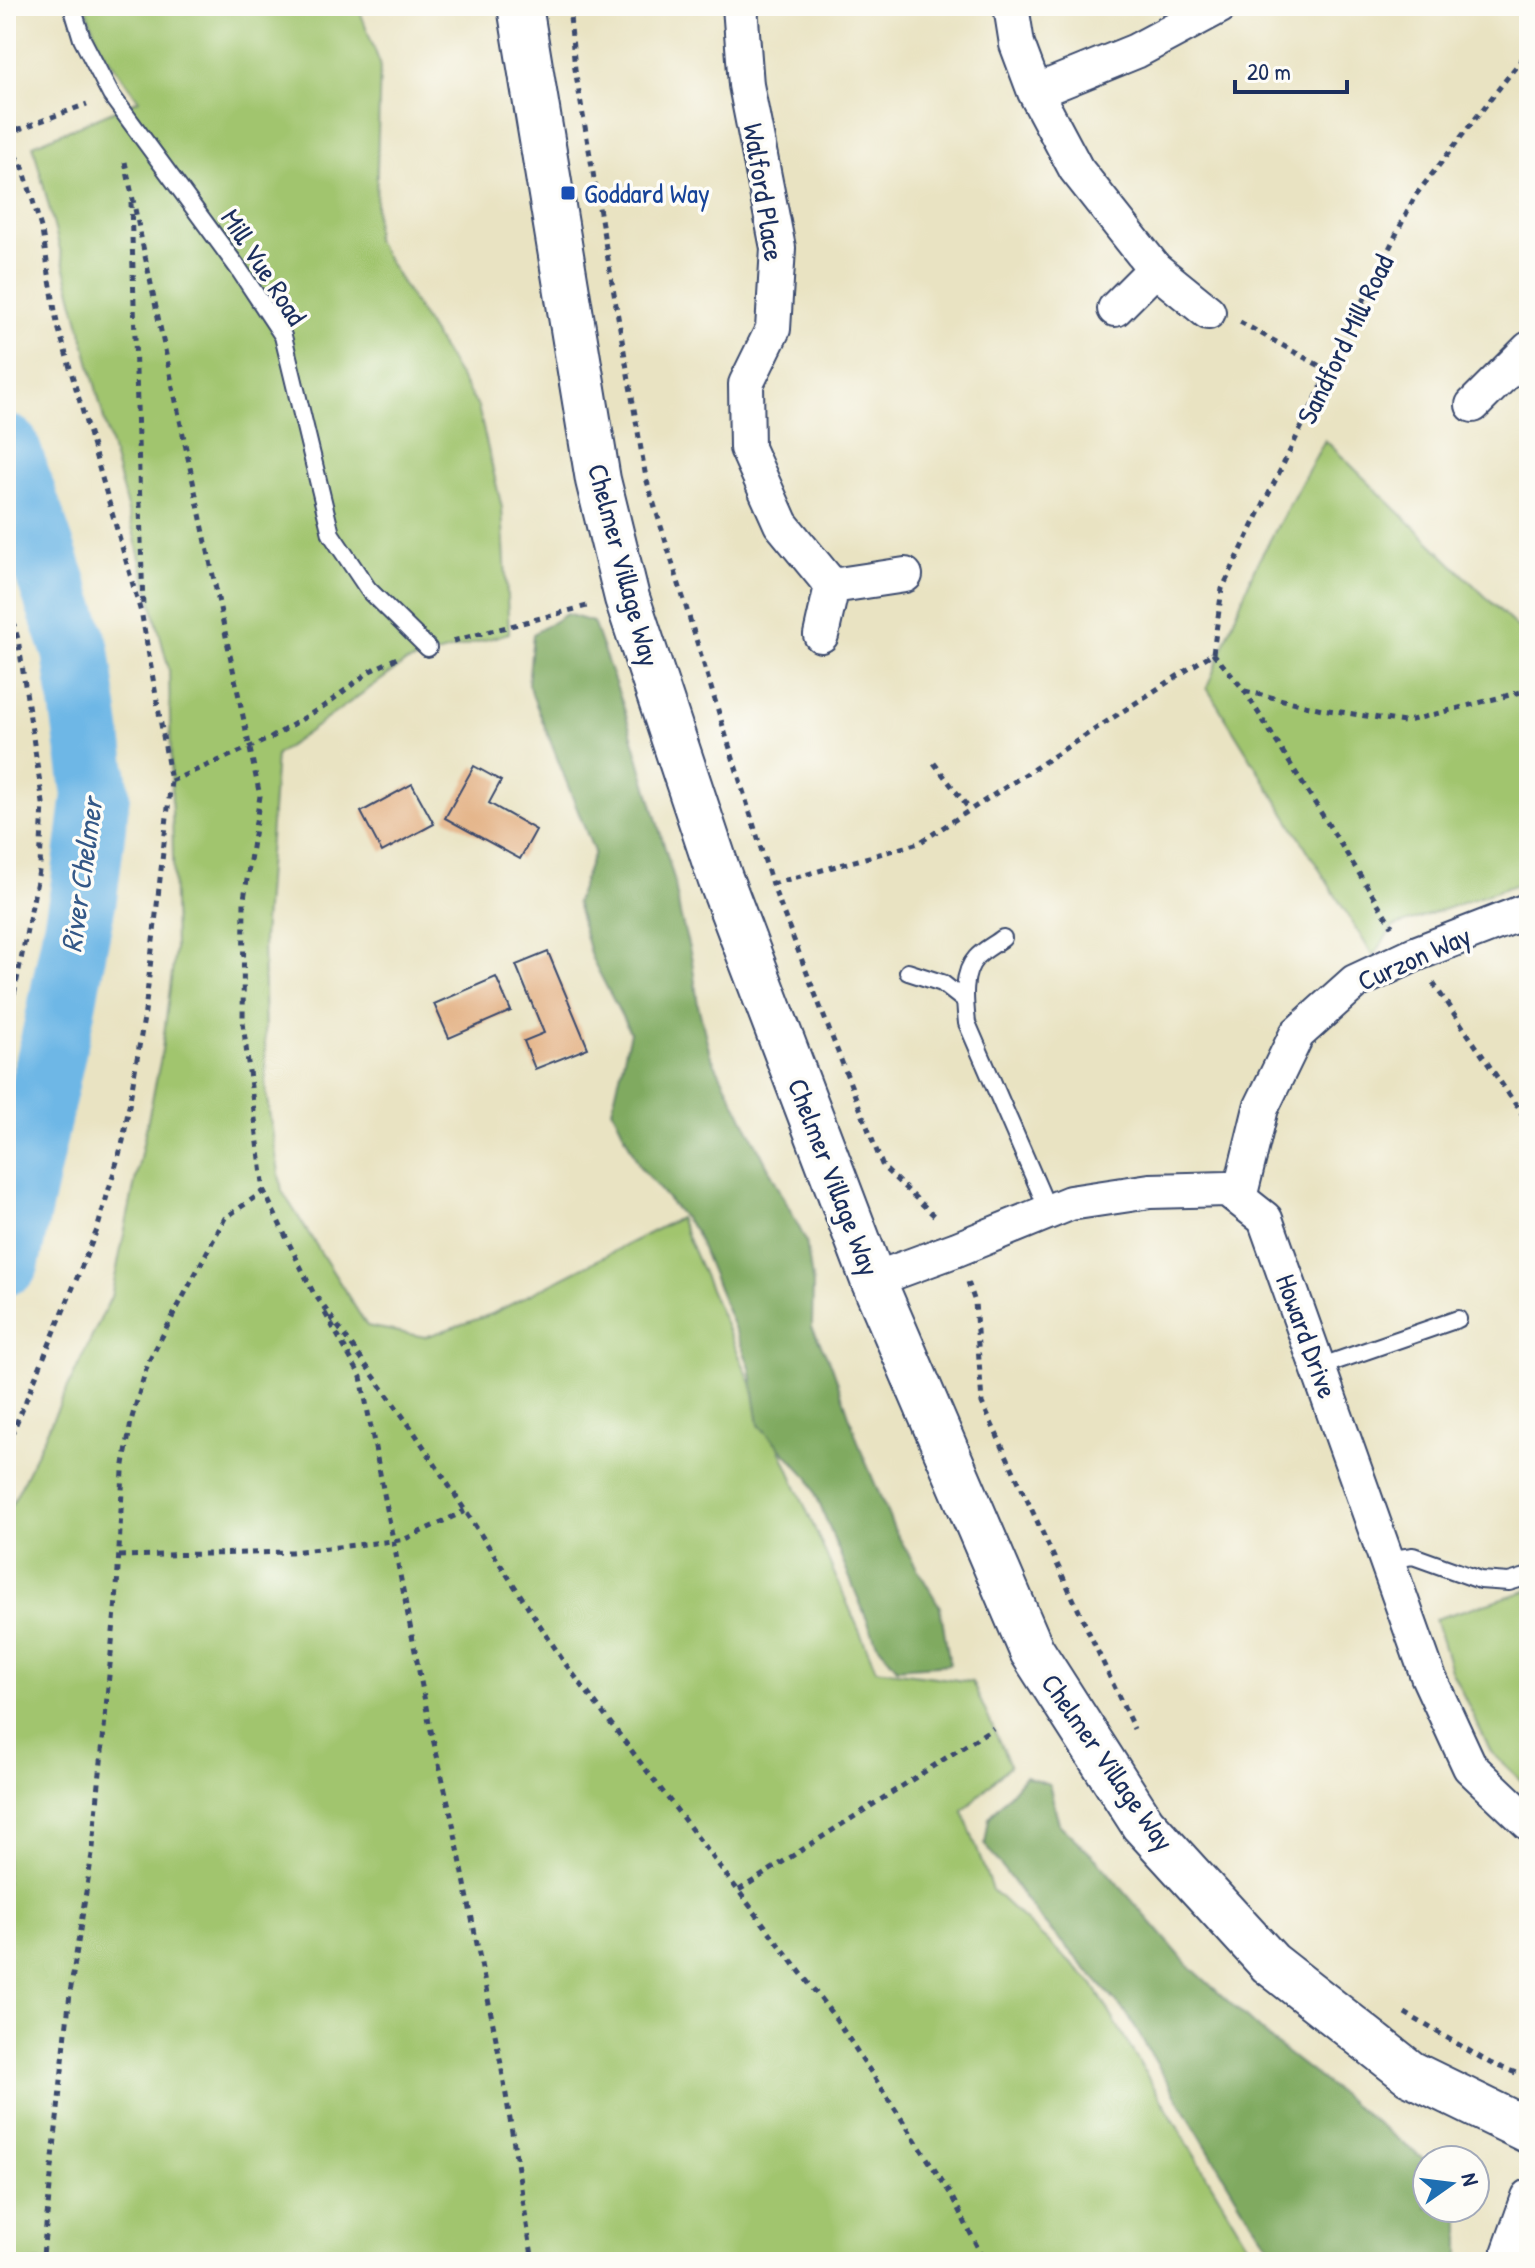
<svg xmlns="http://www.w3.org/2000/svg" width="1535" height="2268" font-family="'Patrick Hand',sans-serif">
	<rect width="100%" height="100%" fill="#fdfcf7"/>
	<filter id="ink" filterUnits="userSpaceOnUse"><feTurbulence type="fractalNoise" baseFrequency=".0125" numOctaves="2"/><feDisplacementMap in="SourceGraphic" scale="16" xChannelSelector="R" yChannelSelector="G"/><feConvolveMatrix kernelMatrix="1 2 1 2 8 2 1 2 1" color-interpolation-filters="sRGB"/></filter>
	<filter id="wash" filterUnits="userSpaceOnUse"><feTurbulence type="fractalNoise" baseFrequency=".006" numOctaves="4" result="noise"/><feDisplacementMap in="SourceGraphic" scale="32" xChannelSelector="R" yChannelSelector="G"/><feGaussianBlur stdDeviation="1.8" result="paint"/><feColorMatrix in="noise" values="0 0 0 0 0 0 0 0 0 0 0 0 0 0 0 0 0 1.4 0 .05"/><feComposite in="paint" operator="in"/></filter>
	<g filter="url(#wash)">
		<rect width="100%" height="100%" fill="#e9e3c2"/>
		<path fill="#a1c56e" stroke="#5e7a66" stroke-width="2" d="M85 6H358L380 64 375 239 478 407 502 508 509 633 405 663 276 755 263 938 266 1093 282 1191 367 1326 425 1337 492 1314 679 1218 876 1669 972 1682 1010 1765 963 1811 992 1890 1092 1983 1258 2262H6V1517L111 1297 161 1057 175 950 169 670 33 145 139 100 100 47Z
			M1325 440 1529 639V880L1393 927 1373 956 1207 688 1254 569Z
			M1529 1590V1788L1491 1752 1451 1670 1435 1619Z"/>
		<path fill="#80aa61" stroke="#4e6c60" stroke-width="2" d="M566 614 593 622 623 705 674 879 680 914 692 960 698 1005 710 1054 806 1241 813 1285 812 1327 832 1366 862 1453 894 1529 940 1607 950 1664 897 1668 876 1642 809 1478 759 1425 750 1367 695 1231 640 1167 612 1109 630 1032 591 957 576 902 594 852 528 684 533 634Z
			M1025 1776 1049 1784 1059 1824 1098 1861 1187 1964 1273 2042 1427 2162V2208H1453L1460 2221V2262H1281L1242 2206 1127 2014 1038 1916 985 1844 989 1818Z"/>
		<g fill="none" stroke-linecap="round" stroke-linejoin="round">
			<path stroke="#6eb7e6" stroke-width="68" d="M6 448 76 651 96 795 83 897 60 1015 6 1261"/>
		</g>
		<g id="blocks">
			<path fill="#e4b488" d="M474 766 501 781 489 803 536 830 520 859 445 818Z
				M412 784 434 824 382 852 361 812Z
				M548 952 588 1048 535 1069 524 1041 544 1033 516 965Z
				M496 977 511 1011 449 1038 434 1004Z"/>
		</g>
	</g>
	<g filter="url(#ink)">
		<use href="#blocks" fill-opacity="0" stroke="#3a4a6d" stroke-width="2"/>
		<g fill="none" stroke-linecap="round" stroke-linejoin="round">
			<defs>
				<path id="lane" d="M72 6 82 39 111 95 238 268 283 336 331 534 368 589 428 648
					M1003 938C994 945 983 950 976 958 961 974 965 1003 967 1023L1049 1212
					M908 972 942 983 965 1001
					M1319 1367 1458 1319
					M1386 1560 1413 1556 1480 1580 1509 1582 1529 1576"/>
				<path id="street" d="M740 6 746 85 778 248 773 329 746 384 747 448 781 524 832 586 905 575
					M1011 6 1017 44 1035 92 1076 169 1155 269 1208 312
					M1035 92 1136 51 1220 6
					M1115 309 1155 269
					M1473 405 1529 349
					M821 635 832 586
					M1239 1198 1261 1108 1297 1034 1355 982 1415 954 1529 910
					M873 1280 957 1249 1070 1203 1150 1191 1227 1189 1265 1219 1428 1676 1470 1767 1529 1823
					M1506 2262 1529 2197"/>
				<path id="secondary" d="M520 6 598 480 627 598 720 878 873 1280 1032 1651 1143 1824 1270 1963 1410 2073 1529 2131"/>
			</defs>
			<use href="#lane" stroke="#3a4a6d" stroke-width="20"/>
			<use href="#street" stroke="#3a4a6d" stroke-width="38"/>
			<use href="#secondary" stroke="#3a4a6d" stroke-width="48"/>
			<path stroke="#3a4a6d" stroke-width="5" stroke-dasharray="6 6" stroke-linecap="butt" d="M569 6 575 69 646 478 772 884 883 1167 938 1219
				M6 134 87 104
				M6 147 21 161 42 231 57 323 142 616 171 781 145 1012 123 1141 97 1230 6 1448
				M125 162 260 796 244 899 243 1023 264 1191 282 1229 313 1292 412 1429 564 1662 836 2019 950 2193 985 2262
				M131 202 143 608
				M1240 322 1329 371
				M6 598 18 639 43 803 40 866 6 1034
				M453 641 587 606
				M1213 653 1222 589 1415 196 1529 50
				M1213 653 1244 690 1392 926
				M1245 691 1322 709 1404 722 1529 690
				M934 763 970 810
				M171 781 269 739 327 704 370 671 401 656
				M772 884 919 843 1213 653
				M1433 983 1529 1124
				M968 1282 975 1302 982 1403 1134 1729
				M325 1313 361 1377 429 1722 452 1819 501 2064 533 2262
				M119 1556 291 1552 393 1541 405 1539 465 1511
				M739 1890 993 1728
				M1405 2013 1490 2063 1529 2078
				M50 2262 43 2255 70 1993 93 1848 117 1589 123 1471 131 1421 148 1363 225 1218 264 1191"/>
			<use href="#lane" stroke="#fff" stroke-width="16"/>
			<use href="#street" stroke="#fff" stroke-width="34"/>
			<use href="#secondary" stroke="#fff" stroke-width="44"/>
		</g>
	</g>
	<rect fill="#1a4fb4" stroke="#fdfcf7" stroke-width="3" x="560" y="185" width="16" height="16" rx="4"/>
	<g text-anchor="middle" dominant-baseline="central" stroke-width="7" stroke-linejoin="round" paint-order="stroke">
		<g font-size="28" fill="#1b2f5e" stroke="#fdfcf7">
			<text transform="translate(764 192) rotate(81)">Walford Place</text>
			<text transform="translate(264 267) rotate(57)">Mill Vue Road</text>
			<text transform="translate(1345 339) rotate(-64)">Sandford Mill Road</text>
			<text transform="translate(624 565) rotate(75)">Chelmer Village Way</text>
			<text transform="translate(1414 958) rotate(-24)">Curzon Way</text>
			<text transform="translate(834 1177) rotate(69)">Chelmer Village Way</text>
			<text transform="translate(1307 1336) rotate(70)">Howard Drive</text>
			<text transform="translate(1108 1762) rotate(55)">Chelmer Village Way</text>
		</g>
		<g font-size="28" fill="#164399" stroke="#fdfcf7" text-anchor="start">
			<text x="584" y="193">Goddard Way</text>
		</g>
		<g font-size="30" font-style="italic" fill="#345887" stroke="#fdfcf7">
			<text transform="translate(81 875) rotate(-82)">River Chelmer</text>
		</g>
	</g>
	<rect width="1535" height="2268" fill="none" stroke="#fdfcf7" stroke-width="32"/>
	<g transform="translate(1451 2184) rotate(76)"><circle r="38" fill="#fdfcf7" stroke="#a3aaba" stroke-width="2"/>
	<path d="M0-6L14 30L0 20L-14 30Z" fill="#1f6fb2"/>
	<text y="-12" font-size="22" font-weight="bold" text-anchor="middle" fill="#1b2f5e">N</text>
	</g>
	<path d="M1235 80v12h112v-12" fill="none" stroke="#1b2f5e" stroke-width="4"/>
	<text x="1247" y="80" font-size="24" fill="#1b2f5e" stroke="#fdfcf7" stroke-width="6" paint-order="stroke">20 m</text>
</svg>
